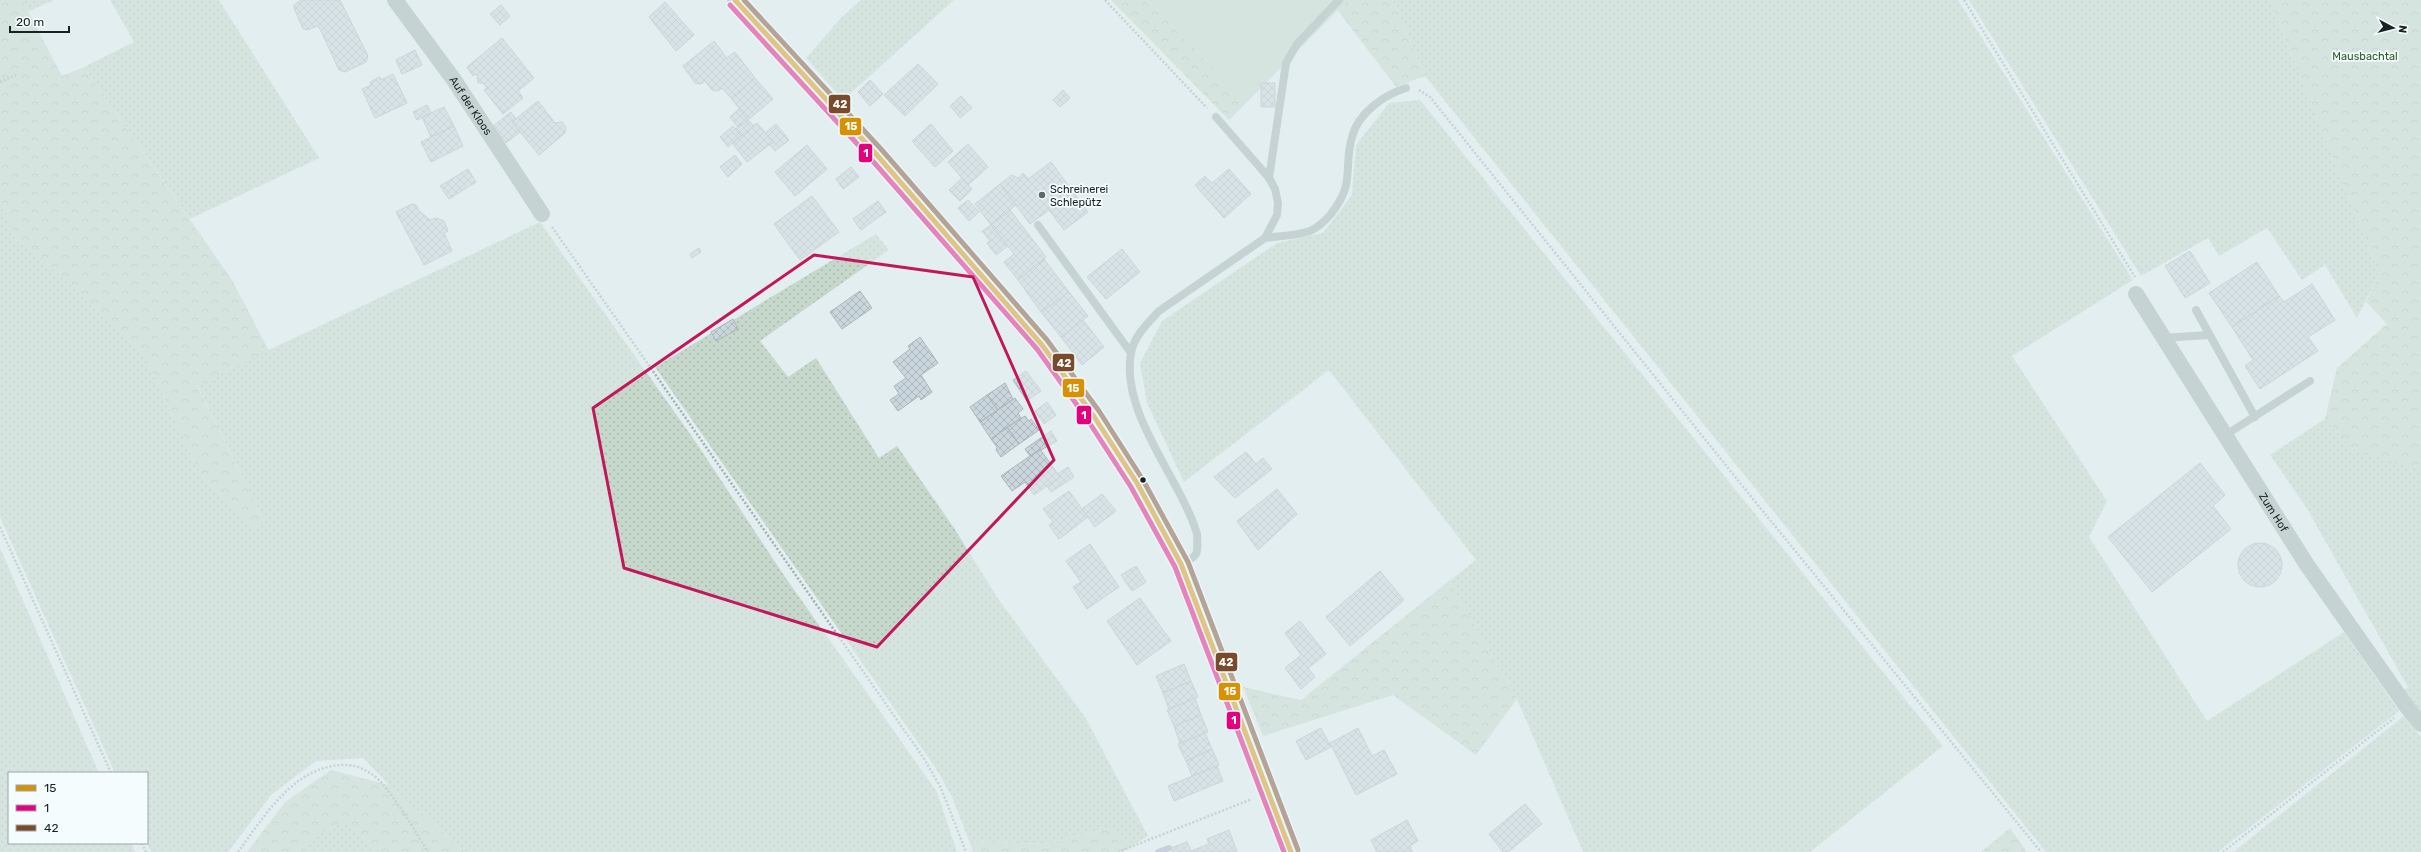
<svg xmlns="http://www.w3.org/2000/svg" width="2421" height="852" font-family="Rubik,sans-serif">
	<defs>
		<pattern id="grass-dots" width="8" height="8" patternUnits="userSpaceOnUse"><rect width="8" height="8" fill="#c6d7cb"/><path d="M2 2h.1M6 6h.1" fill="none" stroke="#aab8ae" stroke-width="1.8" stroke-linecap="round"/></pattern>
		<pattern id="forest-crowns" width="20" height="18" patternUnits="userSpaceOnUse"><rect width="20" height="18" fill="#c6d7cb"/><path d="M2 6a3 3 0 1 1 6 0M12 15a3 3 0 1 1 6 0" fill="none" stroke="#aab8ae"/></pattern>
		<pattern id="building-cross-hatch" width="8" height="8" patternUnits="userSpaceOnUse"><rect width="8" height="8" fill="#cad6de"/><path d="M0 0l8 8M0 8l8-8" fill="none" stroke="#adb7be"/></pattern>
	</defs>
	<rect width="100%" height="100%" fill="#e3eef0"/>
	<path fill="url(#grass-dots)" d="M22 0H54L28 12Z
		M110 0H219L319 158 190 219 84 67 134 42Z
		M861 0H954L843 100 806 58 841 18Z
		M1393 0H1958L2133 280 2012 356 2107 501 2089 537 2207 721 2344 632 2399 711 2218 852H2046L1425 76Z
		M1969 0H2270L2379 274 2357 318 2325 265 2302 280 2267 228 2219 256 2208 238 2141 276Z
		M2421 0V716L2401 692 2408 687 2306 507 2270 455 2325 419 2355 451 2404 317Z
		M1420 100 1943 746 1810 852H1583L1517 699 1449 581 1476 560 1329 370 1184 482 1147 403 1140 363 1162 321 1277 243 1323 233 1352 195 1356 145 1389 103Z
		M0 197 16 240 40 256 145 357 201 475 251 528 265 524 197 384 540 222 695 441 785 577 937 792 957 852H465L389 785 363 758 316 761 271 795 228 852H151L147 843V773H115L0 517Z
		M876 234 889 250 760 341 788 377 816 358 879 458 897 446 954 528 997 597 1085 717 1148 836 1133 845 1111 828 1043 844 969 841 952 797 935 767 655 367Z
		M0 548 99 773H9V843H131L135 852H0Z
		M2404 716 2421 737V852H2233Z
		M344 822 381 852H304L315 836Z"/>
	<path fill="url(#forest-crowns)" d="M0 0H22L62 76 84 67 232 280 269 351 197 385 265 524 251 528 201 475 145 357 40 256 16 240 0 197Z
		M1111 0H1147L1247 102 1229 120Z
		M1340 0H1393L1425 76 1396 87 1336 8Z
		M2270 0H2421V470L2355 451 2325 419 2337 368 2387 324 2366 302 2379 274Z
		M1449 581 1517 699 1476 755 1393 695 1263 736 1243 687 1301 700Z
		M331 770 389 785 465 852H381L344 822 315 836 304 852H247L285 802Z
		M1111 828 1133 845 1122 852H973L969 841 1043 844Z
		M2010 828 2027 852H1981Z"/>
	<path fill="#c6d7cb" d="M1147 0H1348L1247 102Z"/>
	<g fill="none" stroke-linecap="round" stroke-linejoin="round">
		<path stroke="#a4aaca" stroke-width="6" d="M1158 852 1169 848"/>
	</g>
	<path fill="url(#building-cross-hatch)" stroke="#aeb5b8" d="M301 0H340L368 56 366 62 345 72 339 70 320 29 317 26 308 30 303 29 294 8V5Z
		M665 2 694 35 676 51 649 17Z
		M501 5 510 16 500 25 490 14Z
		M502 38 534 78 518 91 523 98 503 114 484 90 487 88 483 83H478L477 75 476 74 473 76 467 67Z
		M714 41 727 58 735 52 755 78 731 98 722 88 718 91 712 90 705 81 701 84 695 83 683 66Z
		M415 50 422 65 402 74 396 60Z
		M918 64 938 84 905 116 884 95Z
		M393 74 407 103 375 118 362 89 371 85 370 82 380 77 381 80Z
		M755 78 773 99 748 120 731 98Z
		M870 80 883 94 870 106 858 92Z
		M1261 83H1275V107H1261Z
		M1063 90 1070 98 1060 107 1053 100Z
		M961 96 972 108 960 118 950 106Z
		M538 101 555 123 562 122 566 127 565 133 539 155 512 122Z
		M427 105 431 113 417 120 413 112Z
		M444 107 454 126 431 137 422 117Z
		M739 109 748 120 738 127 730 117Z
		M511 112 516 119 512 122 520 132 506 143 493 126Z
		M748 120 754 126 741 136 735 129Z
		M757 123 773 142 747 162 732 143Z
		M776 124 789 140 775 151 770 145 773 142 765 133Z
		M931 124 953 151 935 167 912 141Z
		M454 126 463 146 431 162 421 142Z
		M733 126 741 136 728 147 720 137Z
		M968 144 988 167 968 185 948 162Z
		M807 145 827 169 795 196 775 172Z
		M735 155 742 164 728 177 720 167Z
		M1051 162 1088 212 1064 230 1049 210 1030 224 1000 184 1012 175 1018 178 1023 173 1028 179Z
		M851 167 859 177 843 189 836 179Z
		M468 169 476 182 449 199 440 186Z
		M1229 169 1251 194 1224 218 1195 185 1205 176 1212 183Z
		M962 178 972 189 960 201 949 190Z
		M1000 184 1016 205 991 225 975 204Z
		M812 196 839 232 800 260 774 224Z
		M968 200 979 212 969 221 958 208Z
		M878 201 886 212 861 230 853 219Z
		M412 204 416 205 419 211 430 220 437 218 444 221 448 231 444 233 452 251 424 265 396 212Z
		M1010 210 1046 257 1018 280 1004 262 1014 254 991 225Z
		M991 225 1008 246 996 255 987 243 990 241 982 231Z
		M699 248 701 252 692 258 690 254Z
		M1122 249 1140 272 1106 299 1087 277Z
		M2190 251 2210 283 2185 298 2165 266Z
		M1044 259 1069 292 1041 312 1018 280Z
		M2257 262 2279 296 2232 327 2209 293Z
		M2312 284 2335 320 2308 337 2318 351 2260 389 2245 366 2253 360 2232 327 2279 296 2284 302Z
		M860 291 872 308 842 329 830 312Z
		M1069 292 1088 316 1061 337 1041 312Z
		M733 319 738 329 716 341 711 332Z
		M1083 320 1104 347 1082 365 1061 337Z
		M920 337 938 363 921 375 932 392 921 400 919 396 898 411 890 400 899 394 894 386 906 378 893 362 910 349 908 346Z
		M1026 371 1041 391 1027 401 1013 380Z
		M1005 383 1013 399 998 410 987 395Z
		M987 395 998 410 980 422 970 407Z
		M1015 398 1023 409 1018 413 1021 418 991 439 980 422Z
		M1047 402 1056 415 1044 424 1035 411Z
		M1025 416 1029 421 1031 419 1039 430 1019 444 1007 427Z
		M1007 427 1019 444 1001 457 996 450 997 447 991 439Z
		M1051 431 1057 441 1030 456 1025 449Z
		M1040 449 1060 477 1034 495 1025 482 1012 491 1001 476Z
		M1246 452 1256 464 1263 458 1272 469 1235 498 1214 477Z
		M2200 463 2225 495 2213 506 2231 529 2152 592 2108 537Z
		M1068 467 1074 477 1051 492 1047 486 1060 477 1057 474Z
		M1277 489 1297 514 1258 550 1237 521Z
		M1069 491 1088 517 1059 539 1049 525 1053 522 1043 509Z
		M1102 494 1116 511 1095 527 1082 509Z
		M2238 565a22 22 0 1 1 44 0a22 22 0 1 1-44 0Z
		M1090 544 1119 587 1087 609 1073 587 1081 582 1066 561Z
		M1136 566 1146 582 1132 591 1121 575Z
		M1380 571 1404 600 1350 646 1326 617Z
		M1140 598 1171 641 1137 665 1107 621Z
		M1300 621 1326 654 1308 668 1315 677 1301 689 1285 668 1301 655 1285 633Z
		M1184 664 1191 681 1163 693 1156 676Z
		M1191 681 1198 697 1169 709 1163 693Z
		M1195 698 1201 715 1174 726 1167 710Z
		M1201 715 1208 732 1180 743 1174 726Z
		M1321 728 1331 747 1306 760 1296 741Z
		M1358 728 1372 756 1384 750 1397 774 1356 795 1330 743Z
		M1205 733 1212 749 1186 761 1178 744Z
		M1212 749 1219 765 1192 776 1186 761Z
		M1217 766 1223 781 1174 801 1168 786Z
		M1525 804 1542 824 1508 852H1503L1489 834Z
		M1407 820 1418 841 1410 846 1412 852H1377L1371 840Z
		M1229 830 1237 852H1172L1171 848 1187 842 1191 851 1209 844 1207 839Z"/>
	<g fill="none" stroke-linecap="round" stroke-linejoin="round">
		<path stroke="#a3afaf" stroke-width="2.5" stroke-dasharray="2 2" stroke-linecap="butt" d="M1105 0 1207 108
			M1964 0 2135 277
			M0 82 18 74
			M1419 90 1430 97 1757 504 2041 852
			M552 227 923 757 941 788 966 852
			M0 527 111 773
			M142 843 146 852
			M238 852C264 817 293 767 342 765 356 764 370 771 380 781 398 801 414 830 428 852
			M1118 852 1252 799
			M2223 852 2394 718"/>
		<path stroke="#a3b2b0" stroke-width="8" d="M1269 178 1286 63 1297 44 1339 0
			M1038 225 1131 353
			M1265 238C1279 236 1296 236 1310 231 1319 227 1325 221 1331 214 1356 182 1343 169 1352 137 1358 113 1384 95 1406 88
			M2196 310 2255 417
			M2163 338 2209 335
			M2224 436 2310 381
			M1181 564C1199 556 1198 554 1197 534 1181 479 1120 414 1131 353 1134 336 1148 323 1159 311L1265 238 1277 215 1278 203 1275 189 1269 178 1216 117"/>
		<g stroke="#a3b2b0" stroke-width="16">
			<path id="s1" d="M395 0 454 80 542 214"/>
			<path d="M735 0 876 154 1042 345 1093 415 1137 483 1181 564 1291 852"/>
			<path id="s2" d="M2136 294 2307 565 2407 707 2421 724"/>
		</g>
		<defs>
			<path id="bus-1" d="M735 0 876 154 1042 345 1093 415 1137 483 1181 564 1291 852"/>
			<path id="bus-2" d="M730 5 871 159 1037 349 1087 419 1131 487 1175 567 1284 852"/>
			<path id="bus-3" d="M744 0 881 149 1047 340 1099 411 1143 480 1188 562 1298 850"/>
		</defs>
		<use href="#bus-1" stroke="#f5fcfe" stroke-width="8"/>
		<use href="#bus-2" stroke="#f5fcfe" stroke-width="8"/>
		<use href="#bus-3" stroke="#f5fcfe" stroke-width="8"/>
		<use href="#bus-1" stroke="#d69205" stroke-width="5"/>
		<use href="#bus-2" stroke="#e5007d" stroke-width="5"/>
		<use href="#bus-3" stroke="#7a4b2a" stroke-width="5"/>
	</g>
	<path d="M0 0H2421V852H0ZM814 255 973 277 1054 460 877 647 624 568 593 408Z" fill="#e3eef0" fill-opacity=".55" fill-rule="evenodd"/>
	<path fill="none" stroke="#c2185b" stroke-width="3" stroke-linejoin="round" d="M814 255 973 277 1054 460 877 647 624 568 593 408Z"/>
	<circle fill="#60696a" stroke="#f5fcfe" stroke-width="1.5" cx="1042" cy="195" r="4"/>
	<circle fill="#1a2122" stroke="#f5fcfe" stroke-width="1.5" cx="1143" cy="480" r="3.5"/>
	<g text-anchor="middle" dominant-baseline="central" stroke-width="3.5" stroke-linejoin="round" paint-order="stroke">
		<g font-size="11" fill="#295925" stroke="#f5fcfe">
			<text x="2365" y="56">Mausbachtal</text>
		</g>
		<g font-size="11" fill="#1a2122" stroke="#f5fcfe">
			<text stroke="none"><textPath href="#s1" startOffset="130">Auf der Kloos</textPath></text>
			<text stroke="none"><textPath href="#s2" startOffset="258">Zum Hof</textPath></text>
		</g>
		<g font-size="11" fill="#1a2122" stroke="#f5fcfe" text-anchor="start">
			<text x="1050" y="189">Schreinerei<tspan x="1050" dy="13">Schlepütz</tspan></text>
		</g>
	</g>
	<g stroke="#f5fcfe" stroke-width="1.5">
		<rect x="828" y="94" width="23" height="20" rx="4" fill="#7a4b2a"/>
		<rect x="839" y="117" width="23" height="19" rx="4" fill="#d69205"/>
		<rect x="858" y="143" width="15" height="20" rx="4" fill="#e5007d"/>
		<rect x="1052" y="353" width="23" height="19" rx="4" fill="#7a4b2a"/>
		<rect x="1062" y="378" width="23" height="20" rx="4" fill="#d69205"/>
		<rect x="1076" y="405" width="16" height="20" rx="4" fill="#e5007d"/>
		<rect x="1215" y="652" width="23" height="20" rx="4" fill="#7a4b2a"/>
		<rect x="1218" y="682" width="23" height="19" rx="4" fill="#d69205"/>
		<rect x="1226" y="711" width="15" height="19" rx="4" fill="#e5007d"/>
	</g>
	<g font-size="11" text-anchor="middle" font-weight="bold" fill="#fff">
		<text x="840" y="108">42</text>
		<text x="851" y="130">15</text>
		<text x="866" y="157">1</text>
		<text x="1064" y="367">42</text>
		<text x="1073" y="392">15</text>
		<text x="1084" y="419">1</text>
		<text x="1226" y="666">42</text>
		<text x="1230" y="695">15</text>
		<text x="1234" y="724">1</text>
	</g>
	<rect x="8" y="772" width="140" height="72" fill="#f5fcfe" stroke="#9da4a6"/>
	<rect x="16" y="785" width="20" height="6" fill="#d69205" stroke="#9da4a6"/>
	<text x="44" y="792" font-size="12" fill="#1a2122">15</text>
	<rect x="16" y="805" width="20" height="6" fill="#e5007d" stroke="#9da4a6"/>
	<text x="44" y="812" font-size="12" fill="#1a2122">1</text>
	<rect x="16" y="825" width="20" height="6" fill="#7a4b2a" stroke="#9da4a6"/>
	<text x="44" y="832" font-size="12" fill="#1a2122">42</text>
	<g transform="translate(2393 28) rotate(97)" stroke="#f5fcfe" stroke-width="3" paint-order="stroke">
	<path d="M0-3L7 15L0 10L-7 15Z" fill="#1a2122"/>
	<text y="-6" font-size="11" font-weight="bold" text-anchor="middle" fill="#1a2122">N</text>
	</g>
	<path d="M10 26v6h59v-6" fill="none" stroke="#1a2122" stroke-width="2"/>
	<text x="16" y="26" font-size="12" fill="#1a2122" stroke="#f5fcfe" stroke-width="3" paint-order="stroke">20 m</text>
</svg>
